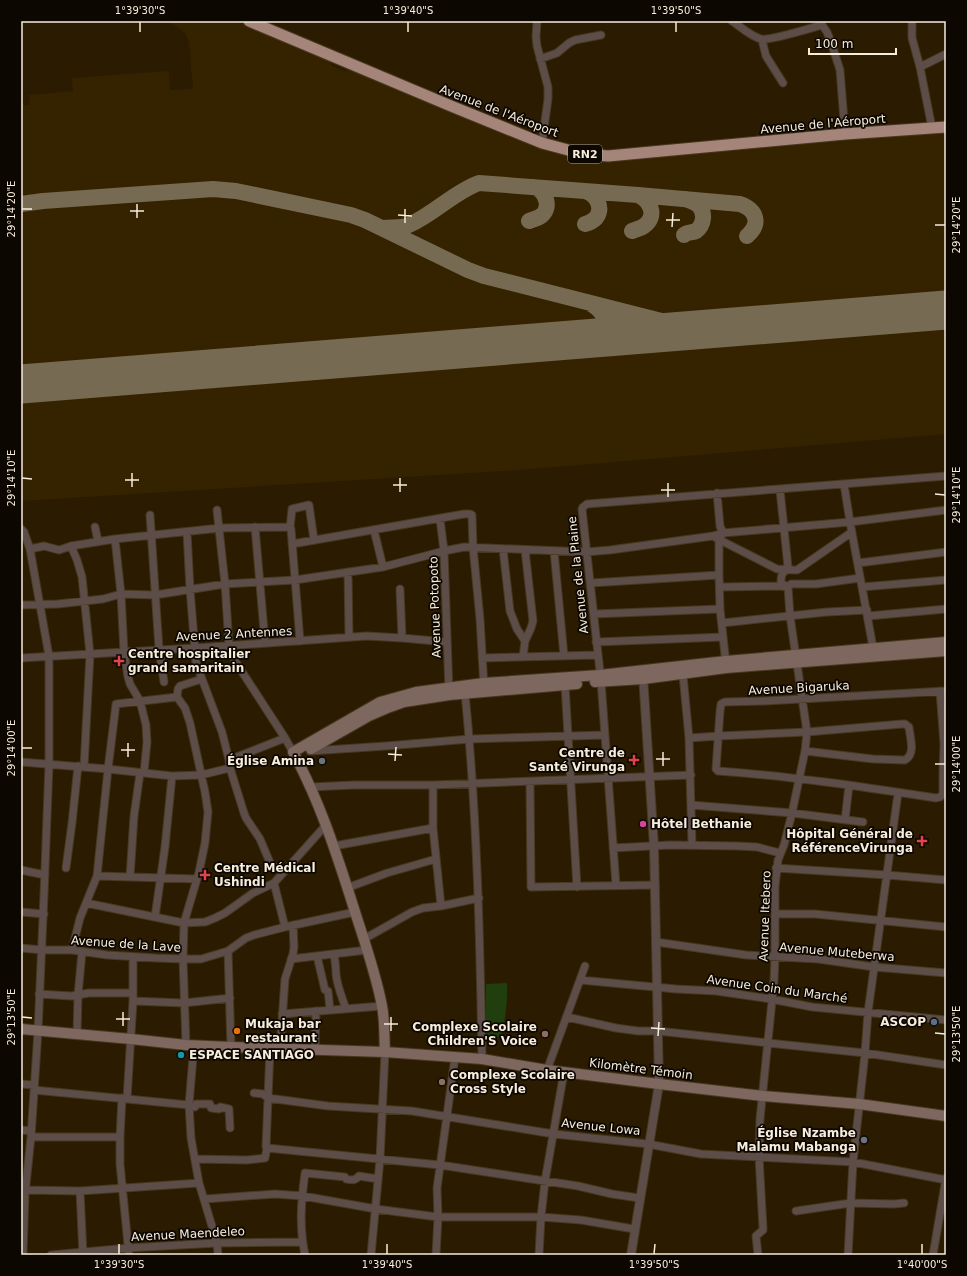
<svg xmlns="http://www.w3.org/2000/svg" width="967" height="1276" font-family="'DejaVu Sans',sans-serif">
	<rect width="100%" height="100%" fill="#2a1b01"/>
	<path fill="#352300" d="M165 21H238L328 58 332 66 345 71 352 69 577 156 946 132V434L520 470 21 501V105H30L29 95 73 91 72 78 169 71 170 90 193 89 189 42 185 33 176 26Z"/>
	<path fill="#213e0e" d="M507 983C508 1000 505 1016 503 1033L498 1037H486V984Z"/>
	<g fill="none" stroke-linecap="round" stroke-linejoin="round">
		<path stroke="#766a53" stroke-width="16" d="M21 204 43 201 213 189 236 191 351 215 365 220 468 270 484 276 685 327 701 330
			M529 221C533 219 537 219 541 216 552 208 546 191 534 187
			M585 224C589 223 593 221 596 218 604 207 596 194 585 191
			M384 228C392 227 402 228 409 225 434 214 454 192 479 183L638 195 740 204C757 210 761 224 747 236
			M632 231C636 229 640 229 644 226 658 216 650 200 638 195
			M684 235C687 232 692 233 696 231 704 225 706 212 698 205 695 202 690 201 686 199
			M591 339C594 337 597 336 600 334 611 323 602 310 591 304"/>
		<path stroke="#766a53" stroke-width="39" d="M21 384 946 310"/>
		<defs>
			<path id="minor" d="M537 21 536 37 537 46 548 87V99L542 143
				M732 21C741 27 750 36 761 39 770 41 811 28 822 25
				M821 21 822 25 827 32 831 42 840 70 845 134
				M912 21V38L920 67 932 128
				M762 40 766 56 783 83
				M540 59 557 53 569 43 575 40 601 35
				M920 67 946 54
				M844 484 850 522 874 653
				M717 493 720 526 723 533 719 540V575L720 609 726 664
				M217 510 225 584 229 645 230 650 235 661 285 738 293 752
				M150 515 159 649 164 682
				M440 519 444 551 449 692
				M95 527 98 541
				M255 527 265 642
				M290 528 292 509 309 505 314 540
				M21 529 24 532 30 549 49 656V764L44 895 38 1031 31 1137 25 1194 23 1255
				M374 530 383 567
				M187 532 190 589 196 663 222 732 229 760 230 768 244 813 246 818 260 839 271 865 283 872
				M716 538 777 569 797 570 852 532
				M115 539 121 594 124 652 128 677 130 684 140 701 146 725 147 742 144 773
				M292 544 464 514H470L472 515 473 547 480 619 484 687
				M71 546 77 560 82 577 90 654 84 767
				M30 549 44 546 59 550 71 546 115 539 220 528 289 527 291 529 300 641
				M503 549 510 611 517 629 525 641
				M554 551 564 656
				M858 563 946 552
				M348 572 349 637
				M591 583 719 575
				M720 587 780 586 788 587 791 584H816L860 578
				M862 587 946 580
				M400 589 402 638
				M21 605 58 604 103 599 121 594 155 595 225 584 295 580 383 567 444 551 464 547 586 552 610 550 713 536 723 533 850 522 946 510
				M594 614 720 609
				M868 616 946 609
				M722 623 827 612 867 610
				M596 642 723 637
				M523 657 525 641 531 628 533 621 525 550
				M21 658 195 648 367 636 402 638 447 642
				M482 658 598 655
				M683 675 689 738 692 845
				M565 685 577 887
				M940 691 944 744 943 773V794L940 797 936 798C864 787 791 776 718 771L716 769 720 711 721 704 725 702 765 701 946 691
				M465 693C477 815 480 937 482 1059
				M689 738 718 736 807 732 902 724H905L909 727C910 738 916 754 905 760L873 759 805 751
				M310 751 386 746 470 739 605 735
				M229 760 285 738
				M21 762 108 769 172 776 201 775 230 768
				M530 782 531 887 655 885
				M433 785V828L441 906
				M311 787 354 785H433L691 775
				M691 805 792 813 863 822
				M845 820 849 785
				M334 846 433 828
				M613 848 670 845 737 846 757 847 780 853
				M66 868 72 823 78 766
				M776 868 887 875 946 880
				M21 870 45 875
				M97 876 197 879
				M130 877 134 816 140 773
				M274 883 285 927
				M616 885 601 681 582 509 583 507 587 504 946 476
				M347 888 387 873 436 859
				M86 903 184 923 205 922 215 918 225 913 253 893 274 883 326 825
				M21 912 44 914
				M775 914H815L946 927
				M155 917 165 847 172 776
				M364 939 412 912 423 908 441 906 479 898
				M656 942 746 955 818 959 874 967 946 973
				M21 948 42 950H72L107 955 156 958 183 959H201L228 951 246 938 254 935 285 927 355 912
				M72 950 80 918 97 876 108 769 116 704 177 697
				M228 951 231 1047
				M334 954C335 961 336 967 336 974 337 986 342 997 346 1009
				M317 956 325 990 328 991 330 1010
				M291 959 367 950
				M580 980 676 989 716 991 771 999 812 1007 946 1020
				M39 994 71 996 89 993H133
				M133 1001 184 1003 230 998
				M282 1014 382 1006
				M567 1017 616 1028 638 1031H658L768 1043 865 1053 946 1065
				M77 1034 78 995 82 952
				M186 1045 183 959 184 923 199 872 205 843 208 812 205 792 190 723 185 708 177 697 178 689 180 686 202 679
				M194 1045 189 1105 191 1138 199 1183 217 1243 218 1255
				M270 1049 266 1147 267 1148 440 1165 578 1186 612 1194 639 1198
				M280 1049 285 979 293 954 294 947 293 925
				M315 1050 316 1011
				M547 1070 585 966
				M21 1084 34 1085
				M34 1090 189 1105 195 1107 196 1104H210L211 1108 219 1109 220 1107 229 1109 230 1128
				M254 1093 263 1094 268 1098 328 1106 412 1111 554 1134 648 1144 701 1154 853 1162 946 1180
				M122 1098 120 1137V1164L129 1255
				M127 1099 133 1001V957
				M21 1130 31 1131
				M31 1137H120
				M195 1159 247 1160 265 1158 267 1148
				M26 1190 80 1191 199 1183
				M80 1191 83 1255
				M205 1199 275 1194 303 1196 376 1209 438 1217H541L581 1220 634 1229
				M796 1211 851 1203 894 1204 904 1203
				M51 1255 128 1248 217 1243 302 1242
				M305 1255C299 1226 301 1202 305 1173L345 1177 346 1179C351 1180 355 1181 359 1176L378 1179
				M371 1255 380 1159 385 1052
				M436 1255 438 1217 437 1188 455 1057
				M539 1255 541 1217 545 1181 564 1072
				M758 1255 756 1236 763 1230V1228L759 1157 760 1119 774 981 775 957V887L778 860 784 845 792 813 805 751 807 732 790 616 788 587 781 583C781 571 783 575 788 567L780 490
				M848 1255 853 1162 865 1053 868 1012 898 793
				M933 1255 946 1178"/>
			<path id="tertiary" d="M631 1255 659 1084 654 846 643 675"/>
			<path id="secondary" d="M595 682 643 679 726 668 946 651
				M311 749 369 716 390 707 404 702 449 695 577 684
				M21 1029 131 1039 186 1045 231 1047 385 1052 482 1059 547 1070 659 1084 763 1096 859 1104 946 1116
				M385 1052C384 1037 385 1021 382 1006 375 969 361 932 350 896 334 846 318 798 293 752L380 702 416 692 484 683 600 675 726 661 946 642"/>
			<path id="trunk" d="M249 21 451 106 542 143 583 154 608 156 845 134 946 127"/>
		</defs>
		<use href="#minor" stroke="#473820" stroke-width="9"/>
		<use href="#tertiary" stroke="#473820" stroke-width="10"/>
		<use href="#secondary" stroke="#473820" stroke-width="12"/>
		<use href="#trunk" stroke="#473820" stroke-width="13"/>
		<use href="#minor" stroke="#5c4d48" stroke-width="7"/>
		<use href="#tertiary" stroke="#5c4d48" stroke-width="8"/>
		<use href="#secondary" stroke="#7e675f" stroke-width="10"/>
		<use href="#trunk" stroke="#a58479" stroke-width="11"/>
	</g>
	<path fill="none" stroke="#f6eddd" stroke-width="1.5" d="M140 32V22M408 32V22M676 32V22M22 209H32M130 211H144M398 215 412 216M137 218V204M666 220H680M405 223V209M935 225H945M672 227 673 213M22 478 32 479M125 480H139M393 485H407M132 487V473M661 490H675M400 492V478M935 494 945 495M668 497V483M22 748H32M121 750H135M388 754 402 755M128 757V743M656 759H670M395 761 396 747M935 764H945M663 766V752M22 1017 32 1018M116 1019H130M384 1024H398M123 1026V1012M651 1028 665 1029M391 1031V1017M935 1033 945 1034M658 1036 659 1022M119 1254V1244M387 1254V1244M654 1254 655 1244M922 1254V1244"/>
	<g fill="#e0444e" stroke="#0d0701" stroke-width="1.5">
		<path d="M117 655h4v4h4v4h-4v4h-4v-4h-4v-4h4z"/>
		<path d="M632 754h4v4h4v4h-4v4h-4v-4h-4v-4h4z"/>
		<path d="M920 835h4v4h4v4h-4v4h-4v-4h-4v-4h4z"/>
		<path d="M203 869h4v4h4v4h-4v4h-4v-4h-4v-4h4z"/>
	</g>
	<g fill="#6b7280" stroke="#0d0701" stroke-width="1.5">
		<circle cx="322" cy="761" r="4"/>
		<circle cx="864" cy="1140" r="4"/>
	</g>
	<circle fill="#d1479c" stroke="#0d0701" stroke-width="1.5" cx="643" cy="824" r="4"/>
	<circle fill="#5c6f8a" stroke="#0d0701" stroke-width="1.5" cx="934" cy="1022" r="4"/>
	<circle fill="#e8710a" stroke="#0d0701" stroke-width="1.5" cx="237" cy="1031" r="4"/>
	<g fill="#8d6e63" stroke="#0d0701" stroke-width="1.5">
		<circle cx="545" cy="1034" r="4"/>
		<circle cx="442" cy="1082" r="4"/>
	</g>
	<circle fill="#0f9aa8" stroke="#0d0701" stroke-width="1.5" cx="181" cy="1055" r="4"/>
	<g text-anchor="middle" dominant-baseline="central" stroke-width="3.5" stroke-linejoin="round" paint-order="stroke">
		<rect fill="#0d0701" stroke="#b0a89b" stroke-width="1" x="568" y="145" width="34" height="18" rx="3"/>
		<g font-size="11" font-weight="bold" fill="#f6eddd">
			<text x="585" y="154">RN2</text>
		</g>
		<g font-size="12" fill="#f6eddd" stroke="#0d0701">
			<text transform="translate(499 111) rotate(21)">Avenue de l'Aéroport</text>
			<text transform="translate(823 124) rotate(-5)">Avenue de l'Aéroport</text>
			<text transform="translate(578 575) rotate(-96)">Avenue de la Plaine</text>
			<text transform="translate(435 607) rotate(-92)">Avenue Potopoto</text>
			<text transform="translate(234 634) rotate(-3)">Avenue 2 Antennes</text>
			<text transform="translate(799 688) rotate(-3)">Avenue Bigaruka</text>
			<text transform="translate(765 916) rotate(-88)">Avenue Itebero</text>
			<text transform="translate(126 944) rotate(4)">Avenue de la Lave</text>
			<text transform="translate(837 952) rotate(5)">Avenue Muteberwa</text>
			<text transform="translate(777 989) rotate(8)">Avenue Coin du Marché</text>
			<text transform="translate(641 1069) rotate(7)">Kilomètre Témoin</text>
			<text transform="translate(601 1127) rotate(6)">Avenue Lowa</text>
			<text transform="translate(188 1234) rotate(-3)">Avenue Maendeleo</text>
		</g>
		<g font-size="12" font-weight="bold" fill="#f6eddd" stroke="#0d0701" text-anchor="start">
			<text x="128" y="654">Centre hospitalier<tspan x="128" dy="14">grand samaritain</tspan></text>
			<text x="625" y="753" text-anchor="end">Centre de<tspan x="625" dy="14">Santé Virunga</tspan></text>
			<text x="314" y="761" text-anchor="end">Église Amina</text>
			<text x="651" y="824">Hôtel Bethanie</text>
			<text x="913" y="834" text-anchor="end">Hôpital Général de<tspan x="913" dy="14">RéférenceVirunga</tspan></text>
			<text x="214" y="868">Centre Médical<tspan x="214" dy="14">Ushindi</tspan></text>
			<text x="926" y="1022" text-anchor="end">ASCOP</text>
			<text x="245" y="1024">Mukaja bar<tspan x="245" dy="14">restaurant</tspan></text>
			<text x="537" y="1027" text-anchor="end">Complexe Scolaire<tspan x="537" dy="14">Children'S Voice</tspan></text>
			<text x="189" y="1055">ESPACE SANTIAGO</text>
			<text x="450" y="1075">Complexe Scolaire<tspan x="450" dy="14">Cross Style</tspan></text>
			<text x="856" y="1133" text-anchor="end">Église Nzambe<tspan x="856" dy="14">Malamu Mabanga</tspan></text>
		</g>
	</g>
	<rect width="967" height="1276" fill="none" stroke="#0d0701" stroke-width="44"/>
	<path d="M809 48v6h87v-6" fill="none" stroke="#f6eddd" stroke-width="2"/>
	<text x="815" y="48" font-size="12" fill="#f6eddd" stroke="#0d0701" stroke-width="3" paint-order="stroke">100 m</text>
	<rect x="22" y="22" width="923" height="1232" fill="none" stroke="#f6eddd" stroke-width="1.5"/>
	<g font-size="10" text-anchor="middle" fill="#f6eddd">
		<text x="140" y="14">1°39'30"S</text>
		<text x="408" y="14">1°39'40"S</text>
		<text x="676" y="14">1°39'50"S</text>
		<text transform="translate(11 209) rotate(-90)" y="4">29°14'20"E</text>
		<text transform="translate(956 225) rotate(-90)" y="4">29°14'20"E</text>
		<text transform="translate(11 478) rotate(-90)" y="4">29°14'10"E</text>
		<text transform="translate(956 495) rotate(-90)" y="4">29°14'10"E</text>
		<text transform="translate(11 748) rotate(-90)" y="4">29°14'00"E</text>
		<text transform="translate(956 764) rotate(-90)" y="4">29°14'00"E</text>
		<text transform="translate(11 1017) rotate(-90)" y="4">29°13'50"E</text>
		<text transform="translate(956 1034) rotate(-90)" y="4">29°13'50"E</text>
		<text x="119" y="1268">1°39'30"S</text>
		<text x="387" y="1268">1°39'40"S</text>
		<text x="654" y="1268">1°39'50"S</text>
		<text x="922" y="1268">1°40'00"S</text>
	</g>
</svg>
